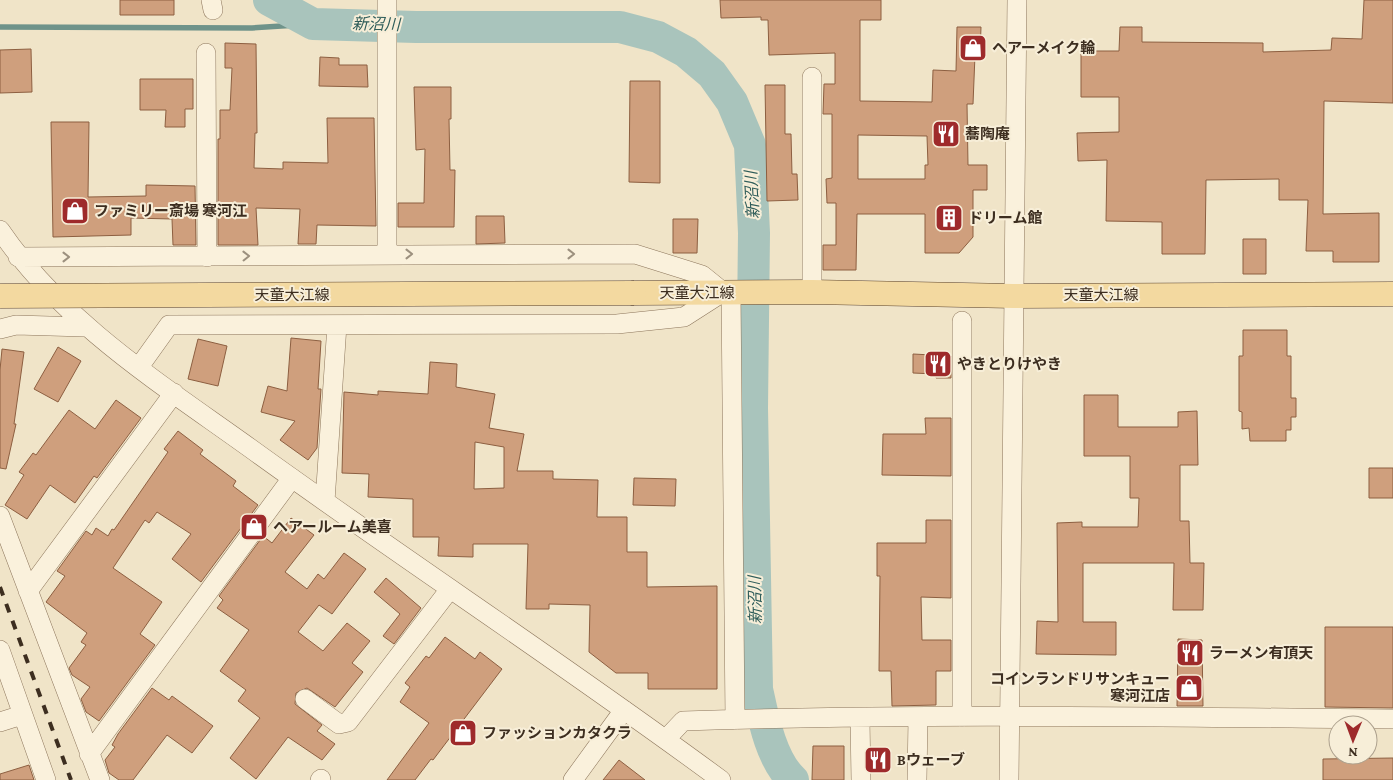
<svg xmlns="http://www.w3.org/2000/svg" width="1393" height="780" font-family="'Crimson Pro','Noto Sans JP',serif">
	<rect width="100%" height="100%" fill="#f0e4c8"/>
	<g fill="none" stroke-linecap="round" stroke-linejoin="round">
		<path stroke="#6f938a" stroke-width="5.5" d="M0 27 252 28 313 24"/>
		<path stroke="#a9c4bc" stroke-width="32" d="M269 0 313 24 416 27H620L658 37 686 52 712 74 732 102 750 145 754 233 752 408 757 689C763 717 771 760 793 780"/>
	</g>
	<path fill="#cf9f7d" stroke="#8d5f41" fill-rule="evenodd" d="M120 0H174V15H120Z
		M720 0H881V20H860V101L932 102 933 70 956 71 957 27H981L980 55H975L973 104H967L968 165H987V190H973V237L959 253H925V214H857L856 270H823V245H836V203H827L826 179 832 178V114H823L824 84H835V53L769 55 768 20H761V17L721 18ZM858 135 927 136 928 165H925V179H858Z
		M1364 0H1393V103L1324 101 1323 214 1379 213V262H1333V251H1306L1308 200H1279V179L1206 180 1205 254H1162V222L1106 221 1107 160 1078 161 1077 133 1119 132V97H1081V51H1119L1120 27H1142V42L1263 43V52L1331 50 1332 38 1362 39Z
		M225 43 256 44 257 133H255L254 168 283 169V162L328 163 327 118H374L376 226 317 225 316 244H298L300 209 256 208 258 245H218V139H220V110H230L232 68H225Z
		M31 49 32 92 0 93V50Z
		M320 57 339 58V65H367L368 87 319 86Z
		M140 79H193V109H185V127H165L166 110H140Z
		M630 81H660V183L629 182Z
		M765 85H785V134H791L792 174H797L798 200 767 201Z
		M414 87H451V119H449L450 170H455L454 227H398V203H424L425 149 416 150Z
		M51 122H89L88 197 146 196V185L195 186 196 245H173L172 219 131 218V235L53 237Z
		M476 216H504L505 243 476 244Z
		M673 219H698L697 253H673Z
		M1243 239H1266V274H1243Z
		M1243 330H1287V356H1291V398H1296V417H1291V430H1286V441H1250L1249 428 1242 429V412L1239 411V356H1243Z
		M291 338 321 341 318 389H321L317 448 308 460 280 440 295 421 261 412 268 386 287 391Z
		M198 339 227 346 218 386 188 379Z
		M58 347 81 361 58 402 34 389Z
		M2 349 24 352 14 424H16L6 469 0 468V370Z
		M913 354 951 356V378H936V374L913 373Z
		M430 362 457 364 456 387 495 394 489 428 524 434 517 471H553V479L598 480 597 517H627V552H647V587L717 586V689H648V673H616L589 652 590 605 549 604V609H526L528 544H473V557L438 556 439 537H413V499L368 497 369 474 342 473 344 392 378 395V391L428 394ZM475 442 504 447V488L474 489Z
		M1084 395H1118V427H1178V412L1197 411 1198 465H1180V521H1189L1190 563H1204L1203 610H1173L1174 563H1083V622H1116V655L1036 654 1037 621 1058 622 1057 523 1082 522V527H1138L1139 498H1130V456H1084Z
		M116 400 141 418 97 478 94 476 75 503 50 485 27 519 5 505 24 475 19 472 33 453 36 455 69 410 95 429Z
		M925 418H951V476L882 475 883 434H926Z
		M178 431 203 450 200 454 236 481 233 486 258 505 201 582 172 559 191 534 157 512 149 523 145 520 113 568 162 602 140 634 155 645 99 721 86 712 81 699 90 687 72 675 69 668 86 645 81 642 87 633 46 602 65 576 57 571 86 531 92 535 96 528 108 536 112 529 114 530 168 452 164 449Z
		M1369 468H1393V498H1369Z
		M634 478 676 479 675 506 633 505Z
		M291 518 314 535 285 572 307 589 318 574 324 579 344 553 366 569 332 614 319 605 298 632 323 651 347 623 370 641 352 663 363 672 335 707 307 688 296 693 295 704 322 725 317 731 335 744 322 760 288 737 256 779 230 758 260 718 238 701 246 690 220 671 249 630 217 608 223 600 219 596 263 536 272 543Z
		M926 520H951V598L921 597 922 640H951V671H936V705L892 706 891 671H879L880 576H877V543H926Z
		M386 578 421 608 394 644 383 636 400 614 374 592Z
		M1325 627H1393V708L1325 707Z
		M445 637 475 659 480 652 502 669 433 760 431 759 415 780H387L429 723 400 702 410 687 405 683 426 656 429 658Z
		M1178 639 1202 640 1203 706H1177Z
		M152 688 169 700 172 696 213 726 192 753 167 735 133 780H119L109 773 105 760 115 747 112 745 118 734Z
		M813 746H844V780H812Z
		M1393 758V780H1323V759Z
		M619 760 645 780H603Z
		M29 765 34 780H0V774Z"/>
	<g fill="none" stroke-linecap="round" stroke-linejoin="round">
		<defs>
			<path id="minor" d="M211 0 213 10
				M387 0V254
				M206 53 207 257
				M812 77V292
				M0 230C63 323 161 384 250 448 406 561 567 666 721 780
				M18 257 635 254 702 275 723 292 684 317 617 324 169 325 139 367
				M731 293 735 720
				M0 329 16 325 84 327
				M325 501 337 325
				M0 516 100 780
				M28 591 174 393
				M0 650 46 780
				M305 699 339 724 348 722 450 589
				M962 717V321
				M860 719 861 780
				M0 722 22 715
				M666 739 683 721C919 713 1156 717 1393 719
				M89 754 292 478
				M320 780 321 779
				M573 780 624 710
				M917 780 918 718
				M1009 780 1017 0"/>
			<path id="major" d="M634 293 812 292 1013 296 1393 294"/>
		</defs>
		<use href="#minor" stroke="#8d765c" stroke-width="20"/>
		<use href="#major" stroke="#5b4430" stroke-width="25"/>
		<use href="#minor" stroke="#faf1dc" stroke-width="19"/>
		<use href="#major" stroke="#f3d9a0" stroke-width="24"/>
		<path stroke="#3d2e20" stroke-width="4" stroke-dasharray="9 9" stroke-linecap="butt" d="M0 587 71 780"/>
		<defs>
			<path id="major-bridge" d="M0 296 634 293"/>
		</defs>
		<use href="#major-bridge" stroke="#5b4430" stroke-width="25" stroke-linecap="butt"/>
		<use href="#major-bridge" stroke="#f3d9a0" stroke-width="24"/>
	</g>
	<defs><path id="oneway-chevron" d="M-2-3.5L2.5 0L-2 3.5" fill="none" stroke-width="1.6" stroke-linecap="round" stroke-linejoin="round" transform="scale(1.25)"/></defs>
	<g stroke="#9c907e">
		<use href="#oneway-chevron" transform="translate(409 254)"/>
		<use href="#oneway-chevron" transform="translate(571 254)"/>
		<use href="#oneway-chevron" transform="translate(246 256) rotate(-1)"/>
		<use href="#oneway-chevron" transform="translate(66 257)"/>
	</g>
	<defs>
		<symbol id="shop-square" viewBox="-11 -11 22 22"><rect x="-9" y="-9" width="18" height="18" rx="4" fill="#9e2a2b" stroke="#f7eed8"/><path d="M-5-2.5h2.3a2.7 3.5 0 0 1 5.4 0H5L5.5 6h-11ZM-1.5-2.5h3a1.5 2.3 0 0 0-3 0Z" fill="#fff"/></symbol>
		<symbol id="restaurant-square" viewBox="-11 -11 22 22"><rect x="-9" y="-9" width="18" height="18" rx="4" fill="#9e2a2b" stroke="#f7eed8"/><path d="M-5-6h1v4h1v-4h1v4h1v-4h1v5L-1.5 .5V6h-2V.5L-5-1ZM5-6V6H3V1.5H1.5Q1.5-4 5-6Z" fill="#fff"/></symbol>
		<symbol id="building-square" viewBox="-11 -11 22 22"><rect x="-9" y="-9" width="18" height="18" rx="4" fill="#9e2a2b" stroke="#f7eed8"/><path d="M-4-6H4V6H1V3H-1V6H-4ZM-2.5-4.3h1.7v1.8h-1.7ZM.8-4.3h1.7v1.8H.8ZM-2.5-1h1.7V.8h-1.7ZM.8-1h1.7V.8H.8Z" fill="#fff"/></symbol>
	</defs>
	<g fill-rule="evenodd">
		<use href="#shop-square" x="957" y="32" width="32" height="32"/>
		<use href="#restaurant-square" x="930" y="118" width="32" height="32"/>
		<use href="#shop-square" x="59" y="195" width="32" height="32"/>
		<use href="#building-square" x="933" y="202" width="32" height="32"/>
		<use href="#restaurant-square" x="922" y="348" width="32" height="32"/>
		<use href="#shop-square" x="238" y="511" width="32" height="32"/>
		<use href="#restaurant-square" x="1174" y="637" width="32" height="32"/>
		<use href="#shop-square" x="1173" y="672" width="32" height="32"/>
		<use href="#shop-square" x="447" y="717" width="32" height="32"/>
		<use href="#restaurant-square" x="862" y="744" width="32" height="32"/>
	</g>
	<g text-anchor="middle" dominant-baseline="central" stroke-width="4" stroke-linejoin="round" paint-order="stroke">
		<g font-size="15" font-weight="bold" fill="#3d2e20" stroke="#f7eed8" text-anchor="start">
			<text x="992" y="48">ヘアーメイク輪</text>
			<text x="965" y="134">蕎陶庵</text>
			<text x="94" y="211">ファミリー斎場 寒河江</text>
			<text x="968" y="218">ドリーム館</text>
			<text x="957" y="364">やきとりけやき</text>
			<text x="273" y="527">ヘアールーム美喜</text>
			<text x="1209" y="653">ラーメン有頂天</text>
			<text x="1170" y="679" text-anchor="end">コインランドリサンキュー<tspan x="1170" dy="17">寒河江店</tspan></text>
			<text x="482" y="733">ファッションカタクラ</text>
			<text x="897" y="760">Bウェーブ</text>
		</g>
		<g font-size="15" fill="#3d2e20" stroke="#f7eed8">
			<text x="697" y="293">天童大江線</text>
			<text x="292" y="295">天童大江線</text>
			<text x="1101" y="295">天童大江線</text>
		</g>
		<g font-size="16" font-style="italic" fill="#2f5d5a" stroke="#f7eed8">
			<text transform="translate(376 24) rotate(1)">新沼川</text>
			<text transform="translate(752 195) rotate(-93)">新沼川</text>
			<text transform="translate(755 600) rotate(-91)">新沼川</text>
		</g>
	</g>
	<g transform="translate(1353 740) rotate(181)"><circle r="24" fill="#f7eed8" stroke="#ada18e"/>
	<path d="M0-4L9 19L0 12L-9 19Z" fill="#9e2a2b"/>
	<text y="-8" font-size="14" font-weight="bold" text-anchor="middle" fill="#3d2e20">N</text>
	</g>
</svg>
